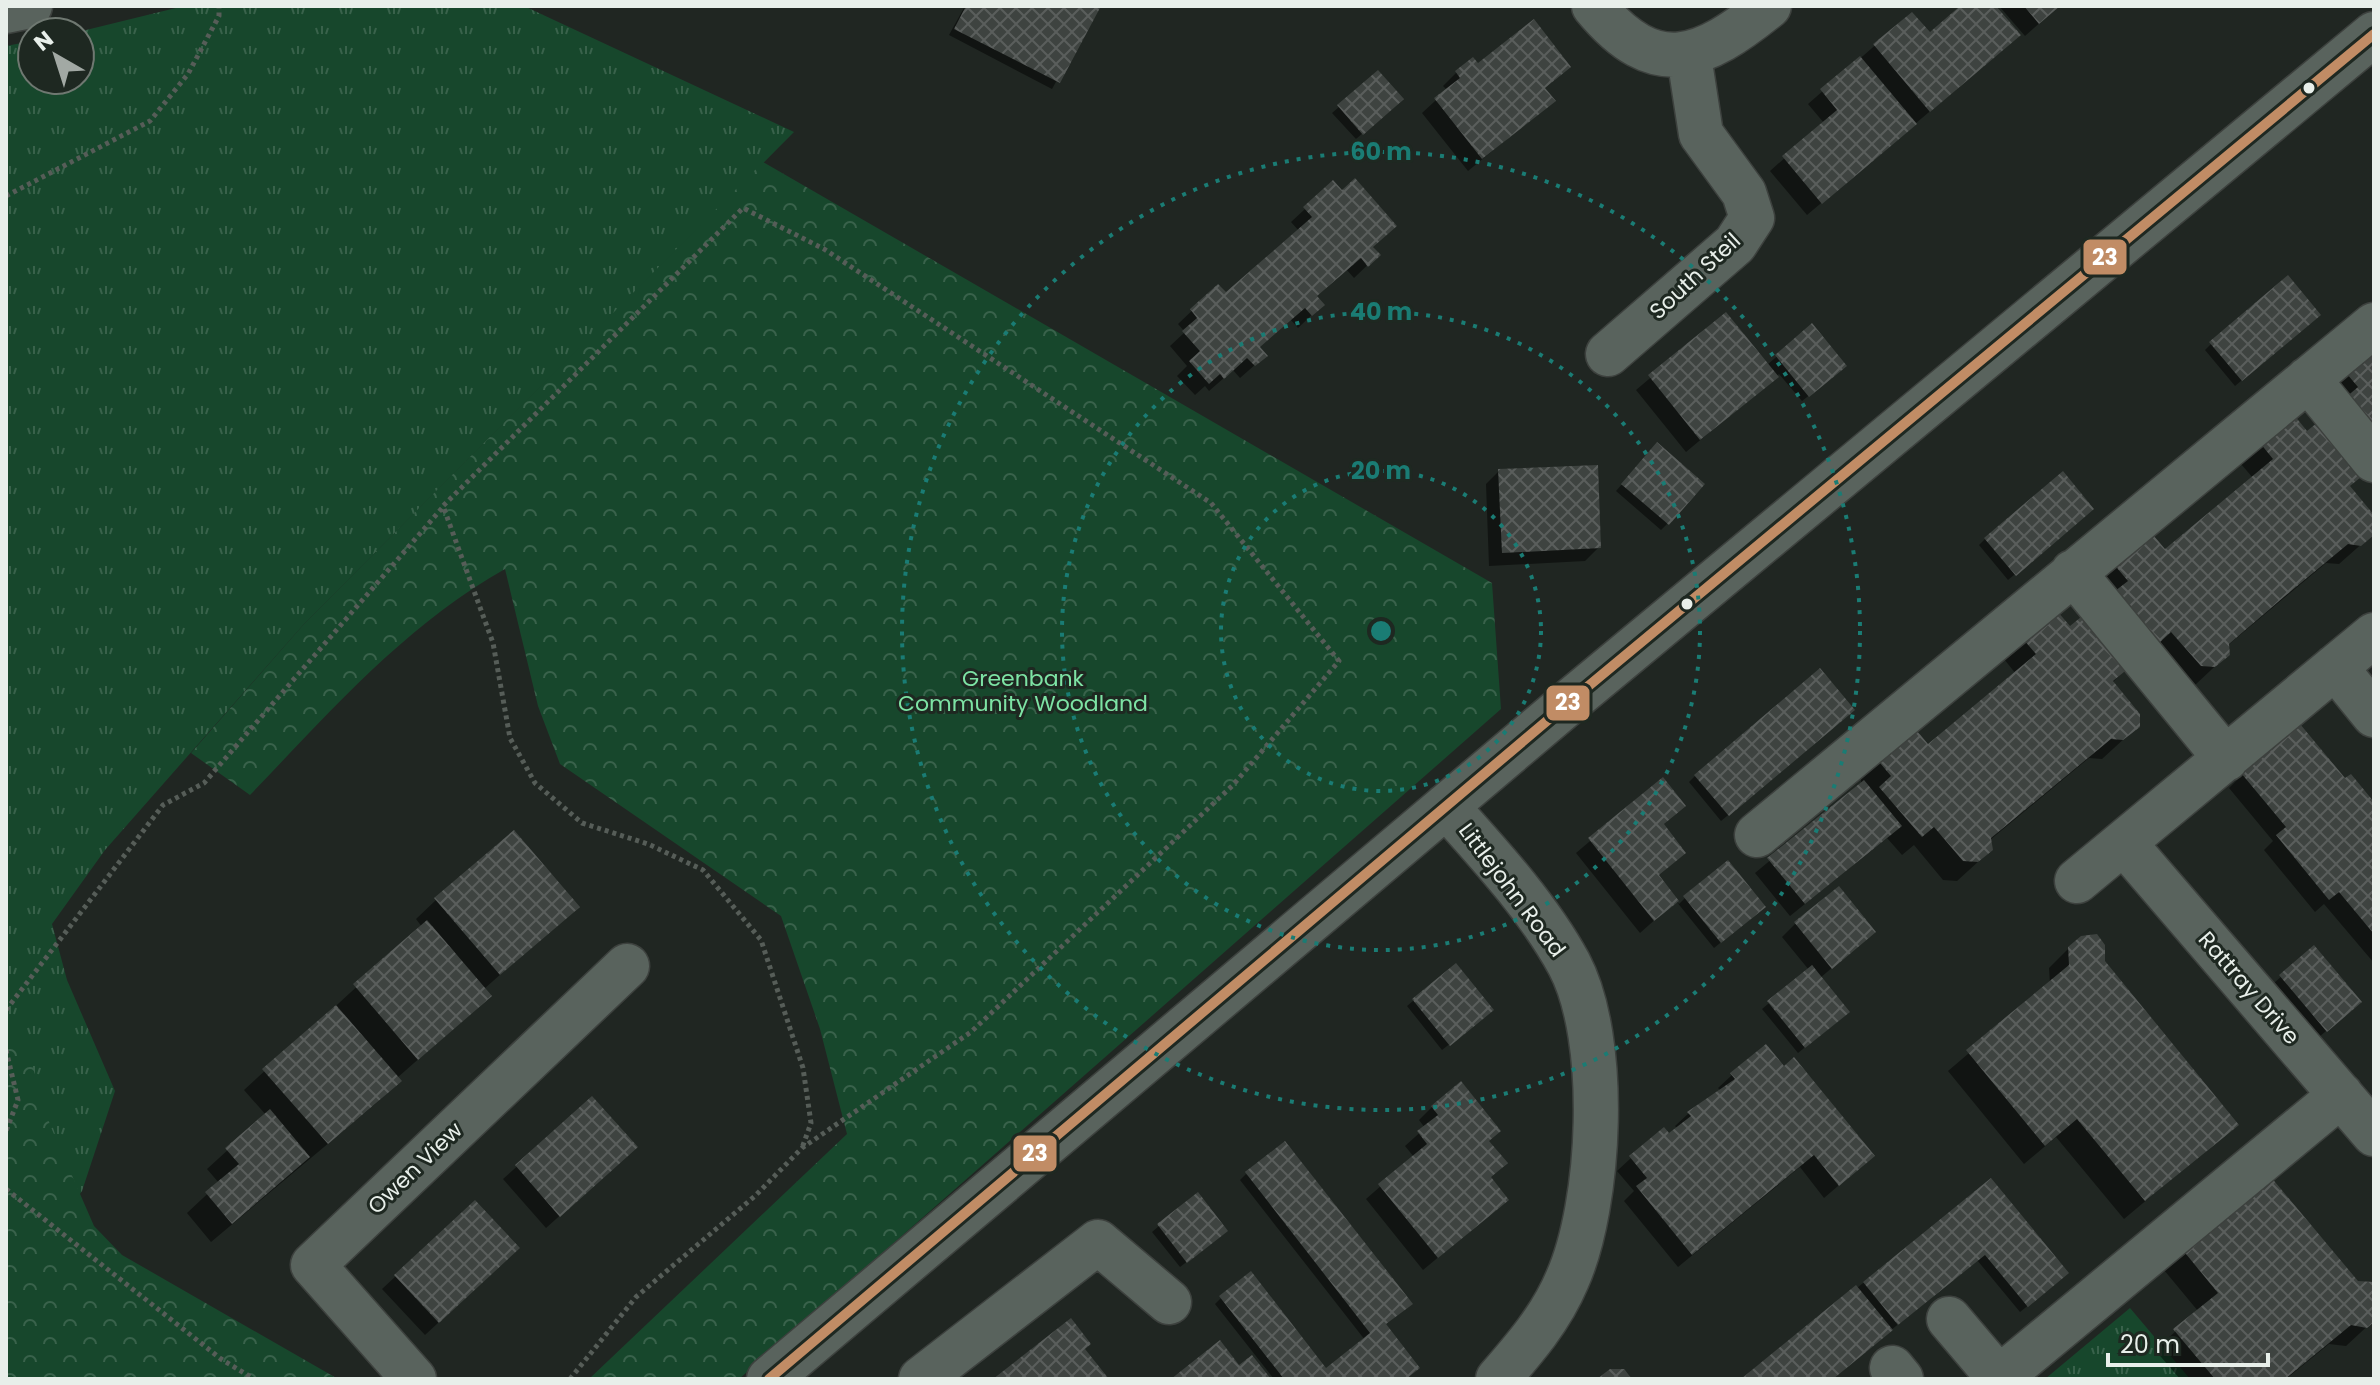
<svg xmlns="http://www.w3.org/2000/svg" width="2380" height="1385" font-family="Poppins,sans-serif">
	<defs>
		<pattern id="grass-tufts" width="24" height="20" patternUnits="userSpaceOnUse" patternTransform="scale(2)"><rect width="24" height="20" fill="#17472c"/><path d="M3 7l-1-3M5 7V3M7 7l1-3M15 17l-1-3M17 17v-4M19 17l1-3" fill="none" stroke="#39624b"/></pattern>
		<pattern id="forest-crowns" width="20" height="18" patternUnits="userSpaceOnUse" patternTransform="scale(2)"><rect width="20" height="18" fill="#17472c"/><path d="M2 6a3 3 0 1 1 6 0M12 15a3 3 0 1 1 6 0" fill="none" stroke="#39624b"/></pattern>
		<pattern id="building-cross-hatch" width="8" height="8" patternUnits="userSpaceOnUse" patternTransform="scale(2)"><rect width="8" height="8" fill="#3e4340"/><path d="M0 0l8 8M0 8l8-8" fill="none" stroke="#5a5e5c"/></pattern>
	</defs>
	<rect width="100%" height="100%" fill="#202622"/>
	<path fill="url(#grass-tufts)" d="M184 6H524L794 132 304 624 105 850 52 924 67 980 115 1091 82 1191 37 1256 6 1287V46L32 41V80H80L78 32Z
		M2130 1308 2190 1379H2045Z"/>
	<path fill="url(#forest-crowns)" d="M763 162 1492 583 1501 709 739 1379H589L847 1134 820 1029 781 916 560 764 538 706 505 569C405 625 328 714 250 795L191 753 304 624Z
		M6 1026 27 1047 50 1125 94 1226 122 1255 338 1379H6Z"/>
	<path fill="#0007" d="M965 6H1098L1052 89 949 35Z
		M1964 6H1994L2005 48 1807 215 1770 171 1824 123 1808 104 1911 14 1930 35Z
		M1999 6H2059L2025 36Z
		M1477 66 1555 80 1543 89 1553 101 1468 171 1422 113 1447 90 1443 86 1456 73Z
		M1395 105 1356 139 1332 113 1339 107Z
		M1333 183 1378 255 1354 278 1346 269 1315 297 1322 305 1298 328 1290 319 1258 348 1265 356 1240 378 1233 370 1209 391 1205 386 1195 395 1177 376 1187 366 1170 346 1185 332 1178 324 1218 286 1226 295 1299 231 1291 222Z
		M1726 314 1767 365 1812 326 1839 372 1802 401 1779 374 1686 452 1636 390Z
		M2312 321 2235 386 2205 350 2211 344Z
		M2374 343V461L2328 394Z
		M2263 432 2307 434 2364 472 2348 488 2374 519V533L2339 564 2326 563 2227 646 2228 654 2194 686 2098 576 2119 556 2165 552 2253 478 2241 464 2243 452Z
		M1651 451 1667 524 1661 530 1616 491Z
		M1499 471 1598 548 1585 561 1489 566 1486 484Z
		M2085 515 2008 580 1979 545 1985 539Z
		M2069 629 2128 667 2112 683 2138 726 2102 759 2089 758 1990 840 1991 850 1957 881 1943 880 1914 845 1902 855 1887 838 1790 916 1755 873 1861 785V771L1882 751 1928 747 2016 674 2004 659 2006 647Z
		M1847 716 1721 821 1689 782 1695 776Z
		M2242 775 2345 781 2374 805V963L2324 904 2315 912 2264 850 2273 841 2229 788Z
		M1662 780 1683 806 1662 826 1684 853 1657 877 1679 904 1685 898 1757 913 1714 948 1676 901 1640 933 1576 853Z
		M436 900 577 907 484 989 490 996 397 1078 399 1081 380 1100 211 1242 187 1213 219 1183 207 1169 266 1115 244 1090 422 927 416 919Z
		M1795 924 1874 932 1820 978 1841 1018 1798 1053 1762 1009 1809 970 1782 937Z
		M2069 948 2102 962 2236 1125 2124 1219 2056 1137 2024 1164 1948 1071 2050 984 2049 968Z
		M2313 948 2353 1008 2319 1037 2274 983Z
		M1456 965 1485 1016 1442 1050 1407 1006Z
		M1783 1068 1873 1156 1824 1198 1800 1167 1678 1267 1624 1201 1634 1191 1617 1171 1631 1158 1678 1129 1675 1126 1689 1113 1721 1091 1718 1088 1732 1075Z
		M592 1099 622 1160 546 1228 503 1179Z
		M1432 1107 1488 1142 1490 1178 1507 1200 1423 1270 1366 1199 1414 1157 1405 1146 1425 1128 1419 1120Z
		M1246 1174 1404 1310 1384 1325 1405 1379H1274L1215 1304 1221 1298 1326 1370 1365 1340 1240 1180Z
		M1991 1180 2061 1279 2020 1312 1977 1260 1831 1379H1744Z
		M1159 1226 1219 1237 1180 1267 1152 1232Z
		M2178 1244 2374 1286V1320L2346 1346 2329 1344 2286 1379H2180L2155 1350 2198 1311 2159 1264Z
		M504 1262 425 1335 382 1289 396 1276Z"/>
	<path fill="url(#building-cross-hatch)" d="M966 6H1101L1060 83 954 29Z
		M1960 6H1996L2021 35 1930 112 1873 44 1912 12 1930 32Z
		M2024 6H2060L2039 24Z
		M1534 19 1571 67 1545 88 1556 101 1482 159 1434 98 1460 78 1455 71 1473 57 1478 63Z
		M1860 56 1917 124 1822 204 1782 156 1837 110 1820 89Z
		M1378 70 1404 99 1363 135 1337 105Z
		M1355 178 1397 226 1373 247 1381 255 1368 267 1361 258 1317 296 1325 305 1312 316 1305 308 1260 347 1268 356 1255 366 1247 358 1224 379 1220 374 1209 384 1189 361 1200 351 1182 331 1197 318 1190 309 1218 284 1226 292 1312 217 1303 207 1333 180 1342 190Z
		M2288 275 2321 315 2242 381 2209 342Z
		M1726 312 1779 377 1700 440 1648 375Z
		M1812 323 1847 366 1809 397 1775 355Z
		M2374 341V431L2345 398 2358 387 2347 374Z
		M2294 415 2307 431 2323 418 2367 472 2350 486 2374 515V535L2361 546 2348 544 2285 596 2229 644 2230 655 2215 667 2201 666 2171 632 2159 643 2115 591 2128 581 2117 568V554L2140 534 2154 536 2165 549 2273 459 2260 443Z
		M1657 442 1705 484 1669 525 1621 484Z
		M1598 465 1601 548 1502 553 1498 469Z
		M2063 471 2094 509 2016 576 1984 538Z
		M2057 611 2070 626 2086 613 2130 667 2113 681 2140 714V727L2123 740 2111 739 1991 838 1993 850 1978 862 1963 861 1934 827 1922 837 1879 787 1891 776 1880 763V750L1917 731 1928 744 2036 654 2023 639Z
		M1820 668 1855 710 1729 816 1694 775Z
		M2300 724 2345 778 2351 774 2374 802V934L2339 892 2329 900 2276 835 2286 827 2241 773Z
		M1663 777 1686 806 1664 824 1686 853 1659 875 1679 901 1654 921 1588 838Z
		M1864 780 1902 826 1805 904 1767 858Z
		M514 830 580 907 500 975 434 898Z
		M1728 860 1766 907 1721 943 1683 896Z
		M1839 886 1876 932 1832 969 1794 922Z
		M427 920 492 996 418 1060 353 984Z
		M2097 934 2105 945V961L2239 1125 2145 1201 2077 1119 2045 1146 1966 1050 2069 965 2068 947 2081 936Z
		M2314 945 2362 1002 2327 1032 2279 975Z
		M1456 963 1494 1010 1450 1046 1412 999Z
		M1812 965 1850 1012 1805 1048 1767 1001Z
		M336 1005 402 1081 328 1144 262 1069Z
		M1766 1044 1784 1066 1794 1057 1875 1156 1839 1186 1814 1155 1692 1255 1636 1186 1647 1178 1629 1156 1664 1127 1669 1133 1691 1116 1687 1112 1735 1079 1730 1073Z
		M1461 1081 1501 1131 1489 1141 1508 1163 1491 1177 1509 1200 1438 1258 1378 1184 1427 1144 1417 1131 1438 1115 1431 1106Z
		M592 1096 638 1147 560 1217 515 1165Z
		M270 1109 310 1157 232 1224 205 1192 239 1164 225 1148Z
		M1285 1141 1413 1304 1386 1324 1420 1368 1406 1379H1284L1219 1296 1251 1271 1326 1368 1370 1333 1245 1172Z
		M2265 1170 2358 1281 2374 1282V1322L2367 1328 2351 1325 2285 1379H2215L2173 1329 2218 1293 2177 1243Z
		M1991 1178 2069 1273 2028 1307 1985 1255 1898 1325 1863 1282Z
		M1198 1192 1228 1231 1187 1263 1157 1224Z
		M475 1200 520 1248 439 1323 394 1275Z
		M1856 1285 1893 1330 1833 1379H1741Z
		M1071 1318 1091 1344 1085 1349 1109 1379H993Z
		M1220 1340 1239 1365 1252 1355 1271 1379H1171Z
		M1610 1369H1624L1632 1379H1597Z"/>
	<g fill="none" stroke-linecap="round" stroke-linejoin="round">
		<defs>
			<path id="minor" d="M1594 6C1656 81 1702 60 1769 6
				M6 11 30 6
				M1608 354 1735 244 1752 218 1744 193 1701 134 1689 56
				M2308 379 2374 460
				M2073 572 2226 759
				M2335 667 2374 715
				M1446 806C1490 855 1538 907 1569 964 1609 1039 1601 1204 1567 1280 1551 1318 1525 1348 1498 1379
				M1757 835 2374 325
				M2124 843 2374 1134
				M2077 881 2374 635
				M1949 1319 1999 1378 2341 1095
				M1892 1368 1901 1379
				M414 1379 313 1265 627 966
				M769 1379 1574 698 2374 34
				M921 1379 1098 1242 1169 1302"/>
		</defs>
		<use href="#minor" stroke="#3d413e" stroke-width="47"/>
		<path stroke="#565d58" stroke-width="5" stroke-dasharray="4 4" stroke-linecap="butt" d="M6 196 150 121 188 74 219 16V6
			M6 1010 163 805 204 783 443 507
			M6 1050 18 1100 6 1131
			M6 1189 221 1359 254 1379
			M570 1379 636 1297 755 1196 802 1148 971 1032 1233 785 1339 661 1211 503 824 249 743 208 443 506 493 643 510 738 535 783 582 823 648 844 703 870 761 940 803 1068 811 1123 802 1148"/>
		<use href="#minor" stroke="#59635d" stroke-width="44"/>
		<defs>
			<path id="bus-1" d="M769 1379 1574 698 2374 34"/>
		</defs>
		<use href="#bus-1" stroke="#1e2821" stroke-width="16"/>
		<use href="#bus-1" stroke="#c18c65" stroke-width="10"/>
	</g>
	<g fill="none" stroke="#1a7c74" stroke-width="4" stroke-dasharray="4 8">
		<circle cx="1381" cy="631" r="160"/>
		<circle cx="1381" cy="631" r="319"/>
		<circle cx="1381" cy="631" r="479"/>
	</g>
	<g fill="#e8efea" stroke="#1e2821" stroke-width="3">
		<circle cx="2309" cy="88" r="7"/>
		<circle cx="1687" cy="604" r="7"/>
	</g>
	<g text-anchor="middle" dominant-baseline="central" stroke-width="6" stroke-linejoin="round" paint-order="stroke">
		<g font-size="22" fill="#e8efea" stroke="#1e2821">
			<text transform="translate(1695 276) rotate(-43)">South Steil</text>
			<text transform="translate(1512 890) rotate(53)">Littlejohn Road</text>
			<text transform="translate(2249 988) rotate(49)">Rattray Drive</text>
			<text transform="translate(415 1168) rotate(-44)">Owen View</text>
		</g>
		<g font-size="22" fill="#7de3a4" stroke="#1e2821">
			<text x="1023" y="678">Greenbank<tspan x="1023" dy="25">Community Woodland</tspan></text>
		</g>
	</g>
	<circle cx="1381" cy="631" r="12" fill="#1a7c74" stroke="#1e2821" stroke-width="4"/>
	<g font-size="24" text-anchor="middle" font-weight="bold" fill="#1a7c74" stroke="#1e2821" stroke-width="6" stroke-linejoin="round" paint-order="stroke">
		<text x="1381" y="160">60 m</text>
		<text x="1381" y="320">40 m</text>
		<text x="1381" y="479">20 m</text>
	</g>
	<g stroke="#1e2821" stroke-width="3">
		<rect x="2082" y="238" width="46" height="38" rx="8" fill="#c18c65"/>
		<rect x="1545" y="684" width="46" height="38" rx="8" fill="#c18c65"/>
		<rect x="1012" y="1134" width="46" height="39" rx="8" fill="#c18c65"/>
	</g>
	<g font-size="22" text-anchor="middle" font-weight="bold" fill="#fff">
		<text x="2105" y="265">23</text>
		<text x="1568" y="710">23</text>
		<text x="1035" y="1161">23</text>
	</g>
	<rect width="2380" height="1385" fill="none" stroke="#e8efea" stroke-width="16"/>
	<g transform="translate(56 56) rotate(321)"><circle r="38" fill="#1e2821" stroke="#6f7871" stroke-width="2"/>
	<path d="M0-6L14 30L0 20L-14 30Z" fill="#a2a9a4"/>
	<text y="-12" font-size="22" font-weight="bold" text-anchor="middle" fill="#e8efea">N</text>
	</g>
	<path d="M2108 1353v12h160v-12" fill="none" stroke="#e8efea" stroke-width="4"/>
	<text x="2120" y="1353" font-size="24" fill="#e8efea" stroke="#1e2821" stroke-width="6" paint-order="stroke">20 m</text>
</svg>
